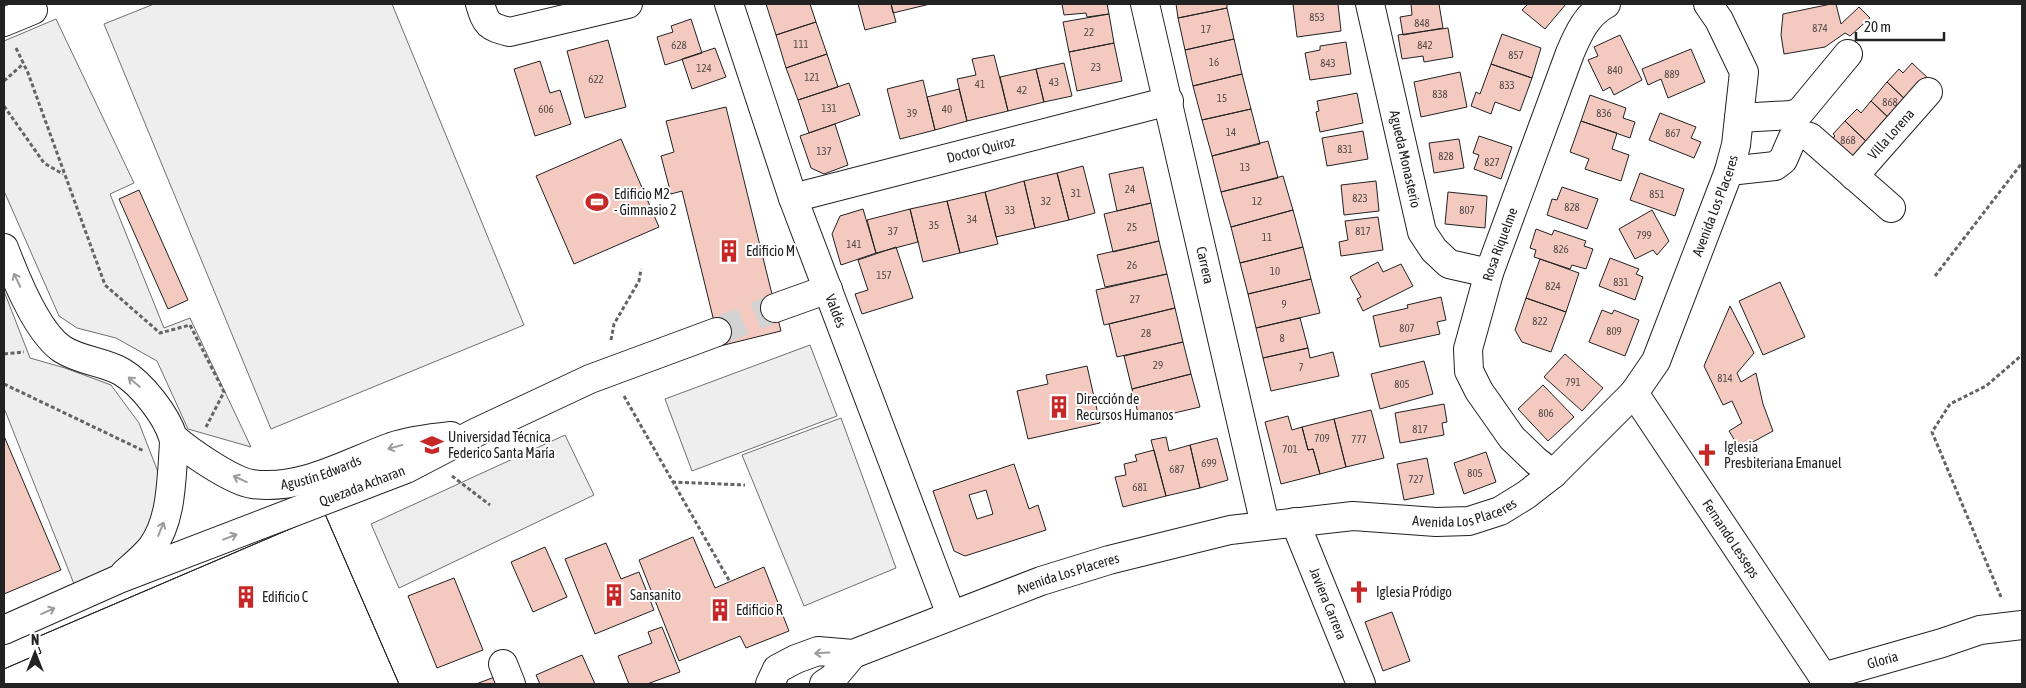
<svg xmlns="http://www.w3.org/2000/svg" width="2026" height="688" font-family="'Asap Condensed',sans-serif">
	<rect width="100%" height="100%" fill="#fff"/>
	<path fill="#eee" stroke="#6f6f6f" d="M154 4H392L524 325 271 429 104 24Z
		M56 19 134 183 110 194 164 328 190 318 251 447 188 429 157 361 116 338 77 328 59 316 4 191V41Z
		M4 291 30 358 65 368 111 385 139 423 158 472 155 518 128 559 74 584 4 408Z
		M810 345 837 416 692 471 665 399Z
		M841 418 896 568 804 606 742 455Z"/>
	<path fill="#ededed" stroke="#6f6f6f" d="M565 435 594 495 399 588 371 524Z"/>
	<path fill="#f3c9c0" stroke="#222" fill-rule="evenodd" d="M766 4H810L816 22 776 35Z
		M858 4H891L896 22 865 30Z
		M891 4H930L893 13Z
		M1062 4H1107L1109 14 1087 17 1086 13 1064 15Z
		M1176 4H1227V8L1178 18Z
		M1293 4H1338L1341 31 1297 37Z
		M1411 4H1439L1443 28 1403 35 1400 17 1412 15Z
		M1528 4H1566L1545 29 1522 10Z
		M1831 4H1836L1841 24 1859 7 1870 18 1850 36 1845 33 1825 47 1784 54 1781 35 1783 14Z
		M1227 8 1234 39 1185 50 1178 18Z
		M1109 14 1114 43 1069 52 1063 22Z
		M691 19 702 53 665 65 657 37 673 32 671 26Z
		M816 22 827 54 786 68 776 35Z
		M1448 28 1453 57 1424 62 1423 56 1402 59 1398 35Z
		M1502 34 1541 48 1532 78 1491 64Z
		M1620 35 1642 80 1614 95 1610 87 1603 91 1588 60 1598 56 1594 47Z
		M1234 39 1242 74 1193 86 1185 50Z
		M608 40 626 107 585 118 567 51Z
		M1346 42 1351 74 1310 80 1305 53 1320 50V46Z
		M1114 43 1122 81 1077 91 1069 52Z
		M715 48 726 77 692 89 682 59Z
		M1691 49 1705 82 1668 98 1661 79 1648 85 1642 69Z
		M827 54 838 87 798 100 786 68Z
		M994 55 1008 111 967 121 957 79 976 75 972 59Z
		M540 61 550 93 560 90 571 124 535 136 514 69Z
		M1064 63 1072 96 1044 102 1036 69Z
		M1912 63 1931 81 1909 103 1887 82 1899 69 1903 73Z
		M1491 64 1532 78 1520 111 1495 102 1491 114 1471 106 1476 92 1480 94Z
		M1036 69 1044 102 1008 111 1000 77Z
		M1460 72 1467 107 1421 117 1414 82Z
		M1242 74 1251 109 1202 120 1193 86Z
		M923 80 935 130 900 139 887 89Z
		M1887 82 1909 103 1892 121 1871 101Z
		M849 83 860 115 809 133 798 100Z
		M959 89 967 121 935 130 927 97Z
		M1357 93 1363 123 1320 132 1316 112 1319 111 1317 101Z
		M1590 95 1626 108 1623 118 1635 122 1630 138 1581 121Z
		M1871 101 1892 121 1870 145 1845 121 1857 109 1861 113Z
		M726 107 781 331 720 346 682 191 671 194 661 156 674 152 666 121Z
		M1251 109 1260 144 1212 156 1202 120Z
		M1660 113 1696 127 1691 138 1701 142 1694 158 1649 140Z
		M1581 121 1617 133 1612 149 1629 155 1621 181 1585 169 1589 159 1570 152Z
		M1845 121 1870 145 1853 162 1824 148 1835 136 1833 134Z
		M835 124 848 165 824 174 811 168 800 136Z
		M1363 131 1368 159 1327 166 1322 138Z
		M1479 136 1512 147 1501 179 1474 169 1479 155 1473 153Z
		M621 139 659 227 574 264 536 176Z
		M1459 139 1464 168 1434 173 1429 143Z
		M1268 141 1278 178 1221 192 1212 156Z
		M1083 166 1095 213 1069 220 1057 173Z
		M1143 167 1151 203 1117 211 1109 174Z
		M1057 173 1069 220 1035 228 1024 181Z
		M1640 173 1684 189 1675 216 1630 200Z
		M1283 176 1293 210 1231 227 1221 192Z
		M1024 181 1035 228 996 237 985 192Z
		M1376 181 1379 211 1344 215 1341 185Z
		M1562 187 1598 199 1587 229 1547 215 1552 199 1557 200Z
		M139 190 188 300 168 309 119 199Z
		M985 192 998 244 960 253 947 201Z
		M1448 192 1487 196 1485 228 1445 224Z
		M947 201 960 253 923 262 910 209Z
		M1151 203 1159 241 1113 252 1104 214Z
		M863 209 876 253 841 265 832 234 840 216Z
		M910 209 918 242 876 253 867 220Z
		M1293 210 1303 247 1240 263 1231 227Z
		M1652 210 1669 241 1657 255 1653 250 1635 259 1619 229Z
		M1378 217 1383 250 1341 256 1339 242 1348 240 1345 221Z
		M1536 229 1552 235 1554 230 1586 241 1584 246 1593 249 1586 269 1572 265 1570 269 1534 257 1536 250 1530 248Z
		M1159 241 1167 274 1105 287 1097 255Z
		M896 247 913 298 862 314 855 294 868 290 858 260Z
		M1303 247 1311 279 1248 294 1240 263Z
		M1610 258 1639 269 1636 274 1643 277 1635 300 1599 286Z
		M1540 259 1579 273 1566 312 1526 298Z
		M1378 262 1383 272 1401 264 1413 286 1363 311 1357 299 1361 297 1350 277Z
		M1167 274 1175 308 1104 325 1096 290Z
		M1311 279 1320 313 1256 328 1248 294Z
		M1780 282 1805 337 1763 355 1739 301Z
		M1441 297 1446 320 1437 322 1440 334 1380 347 1373 316 1408 308 1407 305Z
		M1526 298 1566 312 1551 352 1522 342 1515 330Z
		M1730 306 1754 353 1737 373 1741 382 1756 373 1763 404 1773 431 1740 449 1729 431 1742 423 1732 401 1723 405 1704 366Z
		M1175 308 1183 342 1117 357 1109 324Z
		M1602 310 1612 314 1614 310 1639 320 1625 356 1589 342Z
		M1300 318 1308 348 1263 358 1256 328Z
		M1183 342 1191 374 1132 389 1124 356Z
		M1308 348 1310 358 1333 352 1339 376 1271 391 1263 358Z
		M1565 354 1603 388 1582 411 1544 377Z
		M1424 361 1433 394 1380 409 1371 374Z
		M1087 366 1100 423 1028 439 1017 391 1048 384 1046 375Z
		M1191 374 1200 407 1140 421 1132 389Z
		M1543 385 1574 417 1548 441 1518 409Z
		M1444 404 1447 422 1442 423 1444 435 1400 443 1395 413Z
		M1371 410 1384 458 1346 467 1334 419Z
		M1288 416 1292 430 1302 427 1308 450 1313 449 1320 474 1281 484 1265 422Z
		M1334 419 1346 467 1320 474 1313 449 1308 450 1302 427Z
		M4 436 61 570 4 594Z
		M1166 437 1169 451 1190 445 1200 488 1166 496 1151 440Z
		M1217 438 1228 480 1200 488 1190 445Z
		M1154 450 1166 496 1123 507 1115 477 1126 475 1124 464 1137 461 1135 455Z
		M1486 452 1496 482 1464 494 1454 463Z
		M1427 458 1434 494 1404 500 1397 464Z
		M1014 464 1029 509 1038 505 1046 530 965 556 954 551 933 491ZM986 490 993 514 977 519 969 495Z
		M325 514 399 684H4V669L41 653 35 638Z
		M325 514 399 684H4V669L41 653 35 638Z
		M693 537 715 588 764 567 789 631 746 648 740 636 679 661 639 560Z
		M606 543 621 579 639 572 654 610 595 634 565 559Z
		M545 547 567 597 533 612 511 562Z
		M454 578 483 650 437 668 408 596Z
		M1392 612 1410 661 1383 671 1365 622Z
		M662 627 680 672 647 684H629L618 656 652 643 648 632Z
		M582 655 595 684H540L536 675Z
		M500 675 503 684H476Z"/>
	<g fill="none" stroke-linecap="round" stroke-linejoin="round">
		<path stroke="#d3d3d3" stroke-width="28" stroke-dasharray="28 14" stroke-linecap="butt" d="M717 332 775 308"/>
		<defs>
			<g id="minor">
				<path d="M480 4C486 24 488 27 510 32L628 4"/>
				<path id="s1" d="M729 4 793 198 951 615"/>
				<path id="s2" d="M1145 4 1265 525"/>
				<path id="s3" d="M1370 4 1422 232 1434 250 1449 264 1489 273"/>
				<path d="M4 22 33 10"/>
				<path d="M1739 118 1791 115 1800 112 1848 54"/>
				<path d="M1729 171 1775 166 1783 160 1793 137 1802 135 1810 137 1891 208"/>
				<path id="s4" d="M1854 176 1928 92"/>
				<path id="s5" d="M793 198 1169 101"/>
				<path d="M4 248C15 277 37 332 62 349 80 361 106 362 122 372 142 384 166 415 173 437 175 443 173 452 173 459 171 488 170 522 152 547 145 556 134 565 125 573"/>
				<path d="M775 308 828 289"/>
				<path id="s6" d="M1634 393 1828 684"/>
				<path id="s7" d="M174 438C190 452 232 481 252 484 301 491 347 463 391 447 409 441 432 438 451 436"/>
				<path id="s8" d="M1553 474 1536 461 1512 438 1479 391 1469 371 1468 349 1489 273 1570 53C1578 34 1587 14 1606 4"/>
				<path id="s9" d="M1295 522 1361 684"/>
				<path id="s10" d="M4 630 119 579 406 469 477 432 590 379 717 332"/>
				<path d="M503 664 511 684"/>
				<path id="s11" d="M1823 677 1942 643 1980 630 2022 625"/>
			</g>
			<g id="major">
				<path id="s12" d="M770 684 777 669 796 659 818 651 853 654 1041 581 1109 560 1230 530 1353 516 1436 522 1469 521 1500 511 1526 495 1553 474 1634 393 1656 361 1729 171 1736 145 1744 72 1719 20 1708 4"/>
				<path d="M824 684 833 678 853 654"/>
			</g>
		</defs>
		<use href="#minor" stroke="#222" stroke-width="30"/>
		<use href="#major" stroke="#222" stroke-width="30"/>
		<path stroke="#646464" stroke-width="3" stroke-dasharray="4 2.5" stroke-linecap="butt" d="M16 48 28 73 105 285 160 333 190 325 224 392 206 427
			M4 81 23 64
			M4 106 44 163 63 174
			M1935 276 2022 163
			M611 340 614 324 639 281 641 269
			M4 354 24 352
			M4 384 144 451
			M624 396 730 582
			M452 476 490 505
			M672 482 745 485
			M2001 597 1932 432 1950 404 1986 386 2022 355"/>
		<use href="#minor" stroke="#fff" stroke-width="28"/>
		<use href="#major" stroke="#fff" stroke-width="28"/>
	</g>
	<defs><path id="oneway-shaft" d="M-6 0H5M1.5-3L5.5 0L1.5 3" fill="none" stroke-width="1.6" stroke-linecap="round" stroke-linejoin="round" transform="scale(1.25)"/></defs>
	<g stroke="#9c9c9c">
		<use href="#oneway-shaft" transform="translate(17 280) rotate(-116)"/>
		<use href="#oneway-shaft" transform="translate(134 382) rotate(-140)"/>
		<use href="#oneway-shaft" transform="translate(395 447) rotate(165)"/>
		<use href="#oneway-shaft" transform="translate(240 479) rotate(-156)"/>
		<use href="#oneway-shaft" transform="translate(161 529) rotate(-68)"/>
		<use href="#oneway-shaft" transform="translate(230 537) rotate(-21)"/>
		<use href="#oneway-shaft" transform="translate(48 611) rotate(-24)"/>
		<use href="#oneway-shaft" transform="translate(822 653) rotate(177)"/>
	</g>
	<defs>
		<symbol id="stadium-bare" viewBox="-9 -9 18 18"><path d="M0-5a6.5 5 0 1 0 0 10a6.5 5 0 1 0 0-10ZM-3.5-1.8h7v3.6h-7Z" fill="#c62828" stroke="#fff" stroke-width="2.5" paint-order="stroke"/></symbol>
		<symbol id="building-bare" viewBox="-9 -9 18 18"><path d="M-4-6H4V6H1V3H-1V6H-4ZM-2.5-4.3h1.7v1.8h-1.7ZM.8-4.3h1.7v1.8H.8ZM-2.5-1h1.7V.8h-1.7ZM.8-1h1.7V.8H.8Z" fill="#c62828" stroke="#fff" stroke-width="2.5" paint-order="stroke"/></symbol>
		<symbol id="university-bare" viewBox="-9 -9 18 18"><path d="M0-5L7-2L0 1L-7-2ZM-4 1L0 2.5L4 1V4Q0 6-4 4Z" fill="#c62828" stroke="#fff" stroke-width="2.5" paint-order="stroke"/></symbol>
		<symbol id="church-bare" viewBox="-9 -9 18 18"><path d="M-1.2-6h2.4v3.5h3.3v2.4h-3.3V6h-2.4V-.1h-3.3v-2.4h3.3Z" fill="#c62828" stroke="#fff" stroke-width="2.5" paint-order="stroke"/></symbol>
	</defs>
	<g fill-rule="evenodd">
		<use href="#stadium-bare" x="581" y="186" width="32" height="32"/>
		<use href="#building-bare" x="713" y="235" width="32" height="32"/>
		<use href="#building-bare" x="1043" y="391" width="32" height="32"/>
		<use href="#university-bare" x="416" y="429" width="32" height="32"/>
		<use href="#church-bare" x="1691" y="439" width="32" height="32"/>
		<use href="#church-bare" x="1343" y="576" width="32" height="32"/>
		<use href="#building-bare" x="598" y="579" width="32" height="32"/>
		<use href="#building-bare" x="230" y="581" width="32" height="32"/>
		<use href="#building-bare" x="704" y="594" width="32" height="32"/>
	</g>
	<g text-anchor="middle" dominant-baseline="central" stroke-width="4" stroke-linejoin="round" paint-order="stroke">
		<g font-size="11" fill="#564c4a">
			<text x="1317" y="17">853</text>
			<text x="1422" y="23">848</text>
			<text x="1820" y="28">874</text>
			<text x="1206" y="29">17</text>
			<text x="1089" y="32">22</text>
			<text x="801" y="44">111</text>
			<text x="679" y="45">628</text>
			<text x="1425" y="45">842</text>
			<text x="1516" y="55">857</text>
			<text x="1214" y="62">16</text>
			<text x="1328" y="63">843</text>
			<text x="1096" y="67">23</text>
			<text x="704" y="68">124</text>
			<text x="1615" y="70">840</text>
			<text x="1672" y="74">889</text>
			<text x="812" y="77">121</text>
			<text x="596" y="79">622</text>
			<text x="1054" y="82">43</text>
			<text x="980" y="84">41</text>
			<text x="1507" y="85">833</text>
			<text x="1022" y="90">42</text>
			<text x="1440" y="94">838</text>
			<text x="1222" y="98">15</text>
			<text x="1890" y="102">868</text>
			<text x="829" y="108">131</text>
			<text x="546" y="109">606</text>
			<text x="947" y="109">40</text>
			<text x="912" y="113">39</text>
			<text x="1604" y="113">836</text>
			<text x="1231" y="132">14</text>
			<text x="1673" y="133">867</text>
			<text x="1848" y="140">868</text>
			<text x="1345" y="149">831</text>
			<text x="824" y="151">137</text>
			<text x="1446" y="156">828</text>
			<text x="1492" y="162">827</text>
			<text x="1245" y="167">13</text>
			<text x="1130" y="189">24</text>
			<text x="1076" y="193">31</text>
			<text x="1657" y="194">851</text>
			<text x="1360" y="198">823</text>
			<text x="1046" y="201">32</text>
			<text x="1257" y="201">12</text>
			<text x="1572" y="207">828</text>
			<text x="1010" y="210">33</text>
			<text x="1467" y="210">807</text>
			<text x="972" y="219">34</text>
			<text x="934" y="225">35</text>
			<text x="1132" y="227">25</text>
			<text x="893" y="231">37</text>
			<text x="1363" y="231">817</text>
			<text x="1644" y="235">799</text>
			<text x="1267" y="237">11</text>
			<text x="854" y="244">141</text>
			<text x="1561" y="249">826</text>
			<text x="1132" y="265">26</text>
			<text x="1275" y="271">10</text>
			<text x="884" y="275">157</text>
			<text x="1621" y="282">831</text>
			<text x="1553" y="286">824</text>
			<text x="1135" y="299">27</text>
			<text x="1284" y="304">9</text>
			<text x="1540" y="321">822</text>
			<text x="1407" y="328">807</text>
			<text x="1614" y="331">809</text>
			<text x="1146" y="333">28</text>
			<text x="1282" y="338">8</text>
			<text x="1158" y="365">29</text>
			<text x="1301" y="367">7</text>
			<text x="1725" y="378">814</text>
			<text x="1573" y="382">791</text>
			<text x="1402" y="384">805</text>
			<text x="1546" y="413">806</text>
			<text x="1420" y="429">817</text>
			<text x="1322" y="438">709</text>
			<text x="1359" y="439">777</text>
			<text x="1290" y="449">701</text>
			<text x="1209" y="463">699</text>
			<text x="1177" y="469">687</text>
			<text x="1475" y="473">805</text>
			<text x="1416" y="479">727</text>
			<text x="1140" y="487">681</text>
		</g>
		<g font-size="14" fill="#222" stroke="#fff">
			<text stroke="none"><textPath href="#s4" startOffset="56">Villa Lorena</textPath></text>
			<text stroke="none"><textPath href="#s5" startOffset="194">Doctor Quiroz</textPath></text>
			<text stroke="none"><textPath href="#s3" startOffset="159">Agueda Monasterio</textPath></text>
			<text stroke="none"><textPath href="#s12" startOffset="1151">Avenida Los Placeres</textPath></text>
			<text stroke="none"><textPath href="#s8" startOffset="266">Rosa Riquelme</textPath></text>
			<text stroke="none"><textPath href="#s2" startOffset="268">Carrera</textPath></text>
			<text stroke="none"><textPath href="#s1" startOffset="325">Valdés</textPath></text>
			<text stroke="none"><textPath href="#s7" startOffset="162">Agustín Edwards</textPath></text>
			<text stroke="none"><textPath href="#s10" startOffset="386">Quezada Acharan</textPath></text>
			<text stroke="none"><textPath href="#s12" startOffset="731">Avenida Los Placeres</textPath></text>
			<text stroke="none"><textPath href="#s6" startOffset="175">Fernando Lesseps</textPath></text>
			<text stroke="none"><textPath href="#s12" startOffset="326">Avenida Los Placeres</textPath></text>
			<text stroke="none"><textPath href="#s9" startOffset="88">Javiera Carrera</textPath></text>
			<text stroke="none"><textPath href="#s11" startOffset="62">Gloria</textPath></text>
		</g>
		<g font-size="14" fill="#222" stroke="#fff" text-anchor="start">
			<text x="614" y="194">Edificio M2<tspan x="614" dy="16">- Gimnasio 2</tspan></text>
			<text x="746" y="251">Edificio M</text>
			<text x="1076" y="399">Dirección de<tspan x="1076" dy="16">Recursos Humanos</tspan></text>
			<text x="448" y="437">Universidad Técnica<tspan x="448" dy="16">Federico Santa María</tspan></text>
			<text x="1724" y="447">Iglesia<tspan x="1724" dy="16">Presbiteriana Emanuel</tspan></text>
			<text x="1376" y="592">Iglesia Pródigo</text>
			<text x="630" y="595">Sansanito</text>
			<text x="262" y="597">Edificio C</text>
			<text x="736" y="610">Edificio R</text>
		</g>
	</g>
	<rect width="2026" height="688" fill="none" stroke="#222222" stroke-width="10"/>
	<g transform="translate(35 653)" stroke="#ffffff" stroke-width="4" paint-order="stroke">
	<path d="M0-4L9 19L0 12L-9 19Z" fill="#222222"/>
	<text y="-8" font-size="14" font-weight="bold" text-anchor="middle" fill="#222222">N</text>
	</g>
	<path d="M1856 32v8h88v-8" fill="none" stroke="#222222" stroke-width="2.5"/>
	<text x="1864" y="32" font-size="15" fill="#222222" stroke="#ffffff" stroke-width="4" paint-order="stroke">20 m</text>
</svg>
